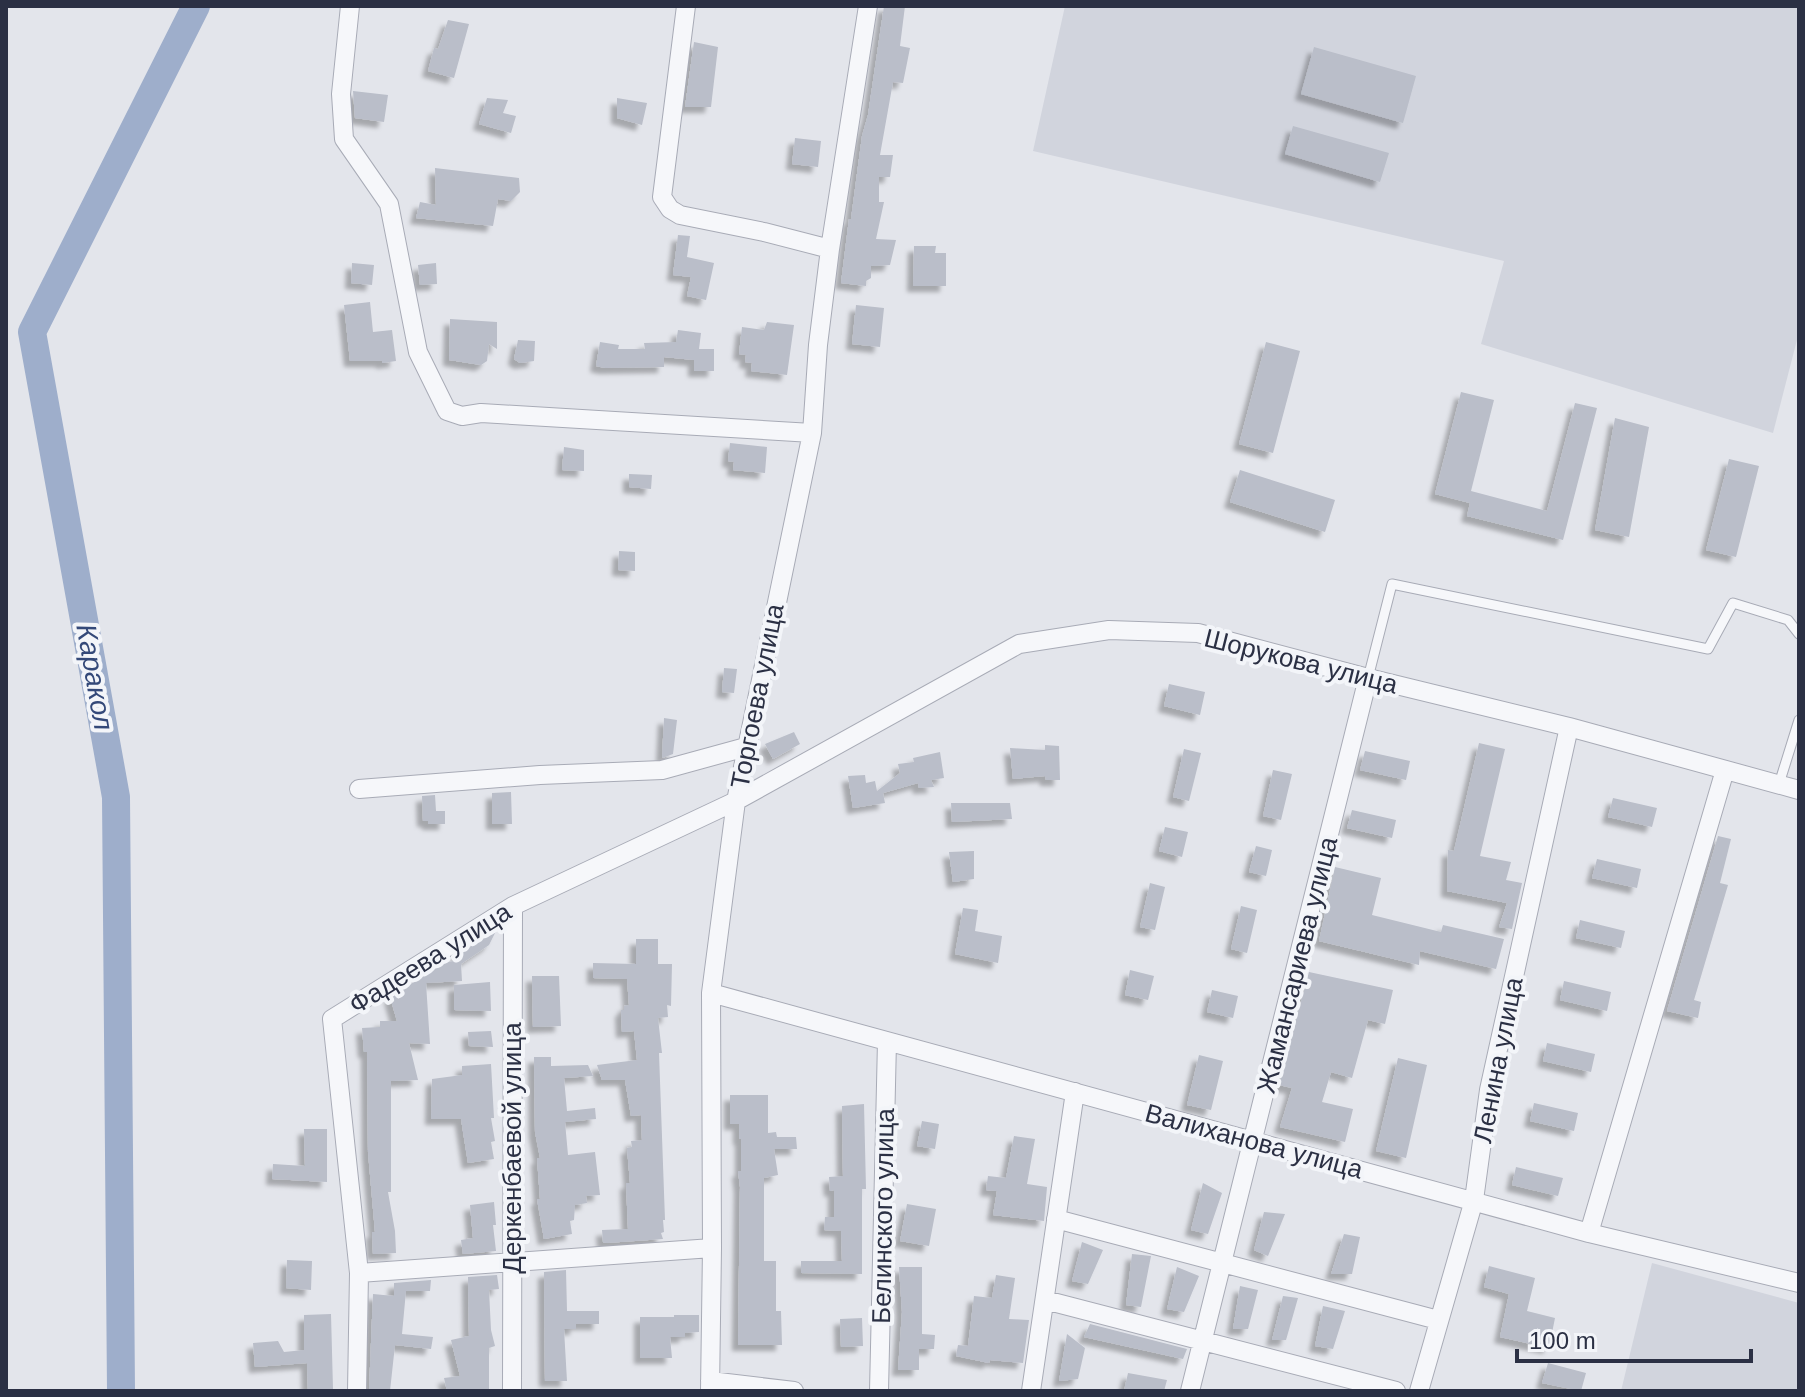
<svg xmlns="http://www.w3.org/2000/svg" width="1805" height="1397" font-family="Arial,sans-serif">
	<defs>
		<filter id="shadow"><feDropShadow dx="-6" dy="6" stdDeviation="2" flood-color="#0004"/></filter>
	</defs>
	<rect width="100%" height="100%" fill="#e3e5eb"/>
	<path fill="#d1d4dd" d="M1065 6H1799V332L1773 433 1481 344 1504 261 1033 151Z
		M1652 1263 1799 1303V1391H1621Z"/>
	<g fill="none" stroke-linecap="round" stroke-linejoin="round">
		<path stroke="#9eaecb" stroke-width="28" d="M121 1391 116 797 32 332 196 6"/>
	</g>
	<path fill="#babec9" filter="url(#shadow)" d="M884 6H905L900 46 910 48 903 83 893 82 880 155H893L890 177H879V202H884L876 239 896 240 890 265 871 266V278L866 281V286L841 283 849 219H851L862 136 868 115Z
		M448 20 469 24 454 78 428 71 434 48 438 49Z
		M694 42 718 47 711 107H685Z
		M1314 47 1416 76 1403 123 1301 94Z
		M353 91 388 95 384 122 355 118Z
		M487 98 508 100 503 113 516 116 511 133 479 124Z
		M617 98 647 103 642 125 617 118Z
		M1293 126 1389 153 1380 182 1285 154Z
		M795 138 821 141 818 167 792 164Z
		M435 168 519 178 520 192 511 201 498 199 493 226 416 218 420 202 436 205Z
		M678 235 690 236 687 257 714 263 706 300 687 296 691 277 673 275Z
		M914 246H936L935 253H946V286H913Z
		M352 263 374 265 372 285 351 283Z
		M436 263 437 284 420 285 418 265Z
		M370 302 373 332 392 330 396 361 382 363V361H350L344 305Z
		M856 305 884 308 880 347 852 344Z
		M450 319 497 322V349L489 344 487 361 481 365 449 360Z
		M767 322 794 325 787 375 751 371 752 363 745 362 746 355 739 354 742 327 764 330Z
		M678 330 701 333 699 349H714V371H694V360L664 357V367L605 368 596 366 600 342 619 345 618 349H645L644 343 676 342Z
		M518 340 535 341 534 361 520 363 514 359Z
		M1266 342 1300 351 1273 453 1239 444Z
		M1461 392 1494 400 1471 491 1547 511 1575 403 1597 408 1563 540 1467 516 1470 503 1435 494Z
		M1615 418 1649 427 1629 537 1595 530Z
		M730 443 767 447 765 473 733 470 734 462 728 461Z
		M564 447 584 450V471L562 470Z
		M1729 459 1759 466 1736 557 1706 550Z
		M1240 470 1335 500 1325 532 1230 502Z
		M629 474 652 475 651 489 629 487Z
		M619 551 635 552V571L618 570Z
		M724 668 737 669 734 693 722 692Z
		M1169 684 1205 692 1200 715 1164 706Z
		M664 718 677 720 673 754 662 758Z
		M794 732 800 744 773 759 765 744Z
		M1479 743 1505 749 1480 856 1511 862 1506 880 1522 883 1512 929 1499 927 1507 903 1447 891 1448 850 1454 851Z
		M1045 745 1059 746 1060 780H1046L1045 776 1013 779 1010 748 1045 750Z
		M1184 749 1201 753 1189 801 1173 797Z
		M1365 751 1410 761 1406 780 1360 770Z
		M940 752 944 778 931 780 934 787 919 788 918 783 883 793 885 803 853 808 848 776 865 775 866 783 875 781 877 791 900 773 898 764 914 762 913 758Z
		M1273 770 1292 774 1281 820 1263 816Z
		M511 792 512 824H492V793Z
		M435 795 436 811H445V824H428V821H423L422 796Z
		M1613 798 1657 808 1652 827 1608 817Z
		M951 803H1010L1012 819 952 822Z
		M1352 810 1396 820 1392 838 1347 828Z
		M1165 827 1188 832 1182 857 1159 851Z
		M1718 836 1731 839 1720 883 1728 885 1694 1000 1701 1002 1698 1018 1667 1011Z
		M1256 846 1272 850 1266 876 1249 872Z
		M974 851V879L953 882 949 852Z
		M1597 859 1641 869 1637 888 1592 878Z
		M1335 867 1381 878 1372 915 1441 932 1443 925 1504 939 1496 969 1420 951 1419 965 1319 941Z
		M1150 883 1165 887 1155 930 1140 927Z
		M1241 906 1257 910 1247 953 1231 949Z
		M963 908 978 910 975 931 1002 936 998 963 955 954Z
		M1580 920 1625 931 1621 948 1576 938Z
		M496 931 489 945 461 964 462 981 426 983 430 1044 409 1043 418 1080 391 1081V1192H388L395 1231 396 1253 373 1254 372 1232H375L368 1152 367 1052H364L362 1028 380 1027V1021H397L390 997 446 962 458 961 455 956Z
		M636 939H658V964H672L671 1006 667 1005 668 1017 658 1018 662 1053H659L665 1220H663L664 1232 661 1233 663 1239 606 1243 603 1242 602 1230 628 1229 626 1183H630L627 1148 632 1147 631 1141 642 1140 641 1115 631 1116 625 1080H602L597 1065 637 1060 634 1031 622 1032 621 1010H624V1006L629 1005 627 979 593 978V963L636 964Z
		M1130 970 1154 976 1148 1000 1125 995Z
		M1309 972 1393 990 1385 1024 1368 1020 1352 1078 1331 1072 1322 1102 1353 1109 1345 1142 1280 1127 1292 1088 1279 1085Z
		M532 976H559L561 1026 533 1027Z
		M1564 981 1611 992 1607 1011 1560 1000Z
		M490 982 491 1011 454 1010V985Z
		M1212 990 1238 996 1233 1018 1207 1012Z
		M491 1031 493 1047 469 1046 468 1032Z
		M1547 1043 1595 1054 1591 1072 1543 1061Z
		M1199 1055 1223 1061 1211 1110 1187 1105Z
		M534 1057H551V1066L588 1065 593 1076 564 1078 567 1111 595 1108 596 1119 565 1122 568 1155 595 1152 600 1195 586 1196 587 1203 575 1205 574 1220 570 1221 572 1234 544 1239 537 1199H540L537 1158H540L535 1132Z
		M1398 1058 1427 1065 1406 1158 1376 1151Z
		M491 1064 494 1118H491L495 1141 491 1142 494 1159 468 1163 461 1119H431L432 1079 462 1075V1066Z
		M730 1095H768V1133L776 1132 777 1137H796L797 1149H774L778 1175 764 1178V1261H776V1311H781L782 1345H738L740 1187 738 1171H741V1139H739V1124H730Z
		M1534 1103 1578 1113 1574 1131 1530 1121Z
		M864 1104 866 1189H862V1274L801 1273V1261H842L841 1231 824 1230 825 1217H834V1190L830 1191 829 1177 843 1176 842 1106Z
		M922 1121 939 1124 935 1149 917 1146Z
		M304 1129H327V1182L272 1179 273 1164 305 1166Z
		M1014 1136 1035 1139 1027 1184 1047 1187 1044 1221 993 1215 997 1191 986 1190 988 1176 1006 1178Z
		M1516 1167 1563 1178 1558 1196 1512 1185Z
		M1203 1183 1222 1193 1208 1234 1191 1230Z
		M494 1202 496 1225H493L496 1251 463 1254 461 1240 473 1238 470 1205Z
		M907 1204 936 1209 929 1246 900 1241Z
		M1264 1212 1285 1214 1268 1256 1254 1250Z
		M1344 1234 1360 1237 1352 1274H1331Z
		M1082 1242 1103 1250 1088 1284 1072 1281Z
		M1132 1254 1151 1256 1141 1307 1126 1305Z
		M287 1260 312 1261 311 1290 286 1288Z
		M1489 1266 1535 1278 1527 1311 1555 1318 1549 1348 1500 1337 1509 1294 1484 1287Z
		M899 1267H922V1334L935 1335 934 1349H919V1370H898L902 1312Z
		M1177 1267 1199 1276 1184 1312 1167 1309Z
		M566 1270 567 1311H599V1324H576V1329H564L567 1381H545L544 1272Z
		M497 1275 499 1289 489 1290 491 1330 495 1346 489 1348V1391H447L444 1378 460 1376 451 1340 469 1336 468 1277Z
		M996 1275 1015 1278 1009 1319 1029 1320 1023 1363 990 1360 989 1363 956 1356 958 1345 968 1346 974 1296 992 1298Z
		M431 1280 430 1291H406L402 1334 433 1337 431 1349 395 1345 390 1391H369L373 1294 394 1296V1283Z
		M1240 1286 1258 1290 1248 1329H1233Z
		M1283 1296 1298 1298 1286 1340H1272Z
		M1323 1306 1345 1311 1333 1349 1315 1346Z
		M331 1314 333 1389 308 1391 307 1363 255 1367 253 1343 278 1341 284 1352 304 1350V1315Z
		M674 1315H699V1332L685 1333V1337H670L672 1358H640V1317H674Z
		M862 1318 863 1346 841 1347 840 1319Z
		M1090 1324 1187 1349 1183 1359 1084 1337Z
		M1067 1334 1085 1348 1078 1379 1059 1381Z
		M1548 1363 1586 1373 1581 1391 1542 1383Z
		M1128 1373 1167 1380 1164 1391H1124Z"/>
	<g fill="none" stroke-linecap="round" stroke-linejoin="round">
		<defs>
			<path id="lane" d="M1368 678 1392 584 1708 649 1733 603 1788 620 1799 634
				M1779 784 1799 720"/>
			<path id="street" d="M350 6 341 94 344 139 389 204 418 352 447 411 462 416 481 413 812 433
				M686 6 662 197 670 209 680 215 764 232 830 249
				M359 789 540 775 662 770 746 747
				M711 993 1589 1233 1799 1283
				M1056 1219 1438 1320
				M1589 1233 1725 770
				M359 1273 712 1248
				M1045 1300 1396 1391
				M710 1381 794 1391
				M357 1391 359 1273 332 1019 513 906 736 801 1019 644 1109 630 1198 633 1368 678 1569 727 1799 790
				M512 1391 513 906
				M710 1391 712 1248 711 993 736 801 812 433 818 345 830 249 868 6
				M879 1391 887 1041
				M1031 1391 1075 1092
				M1190 1391 1368 678
				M1419 1391 1474 1200 1489 1090 1569 727"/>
		</defs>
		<use href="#lane" stroke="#a8abb6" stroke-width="11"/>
		<use href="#street" stroke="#a8abb6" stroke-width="20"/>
		<use href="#lane" stroke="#f6f7fa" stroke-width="9"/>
		<use href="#street" stroke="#f6f7fa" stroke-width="18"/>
	</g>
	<g text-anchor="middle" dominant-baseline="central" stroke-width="8" stroke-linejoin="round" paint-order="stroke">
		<g font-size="26" fill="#2b3044" stroke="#f3f5f9">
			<text transform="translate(1301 661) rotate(14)">Шорукова улица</text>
			<text transform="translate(757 696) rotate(-79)">Торгоева улица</text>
			<text transform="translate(430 958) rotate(-32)">Фадеева улица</text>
			<text transform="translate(1297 965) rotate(-76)">Жамансариева улица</text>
			<text transform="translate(1498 1060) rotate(-79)">Ленина улица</text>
			<text transform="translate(1254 1141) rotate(15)">Валиханова улица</text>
			<text transform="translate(512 1148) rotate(-90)">Деркенбаевой улица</text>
			<text transform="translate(883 1216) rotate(-89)">Белинского улица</text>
		</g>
		<g font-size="28" font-style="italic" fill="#344979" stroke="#f3f5f9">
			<text transform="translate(95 677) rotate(80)">Каракол</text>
		</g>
	</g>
	<rect width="1805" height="1397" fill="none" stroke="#2b3044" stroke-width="16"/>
	<path d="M1517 1349v12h234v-12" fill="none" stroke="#2b3044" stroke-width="4"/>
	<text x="1529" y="1349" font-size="24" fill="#2b3044" stroke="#f3f5f9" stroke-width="6" paint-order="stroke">100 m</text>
</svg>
